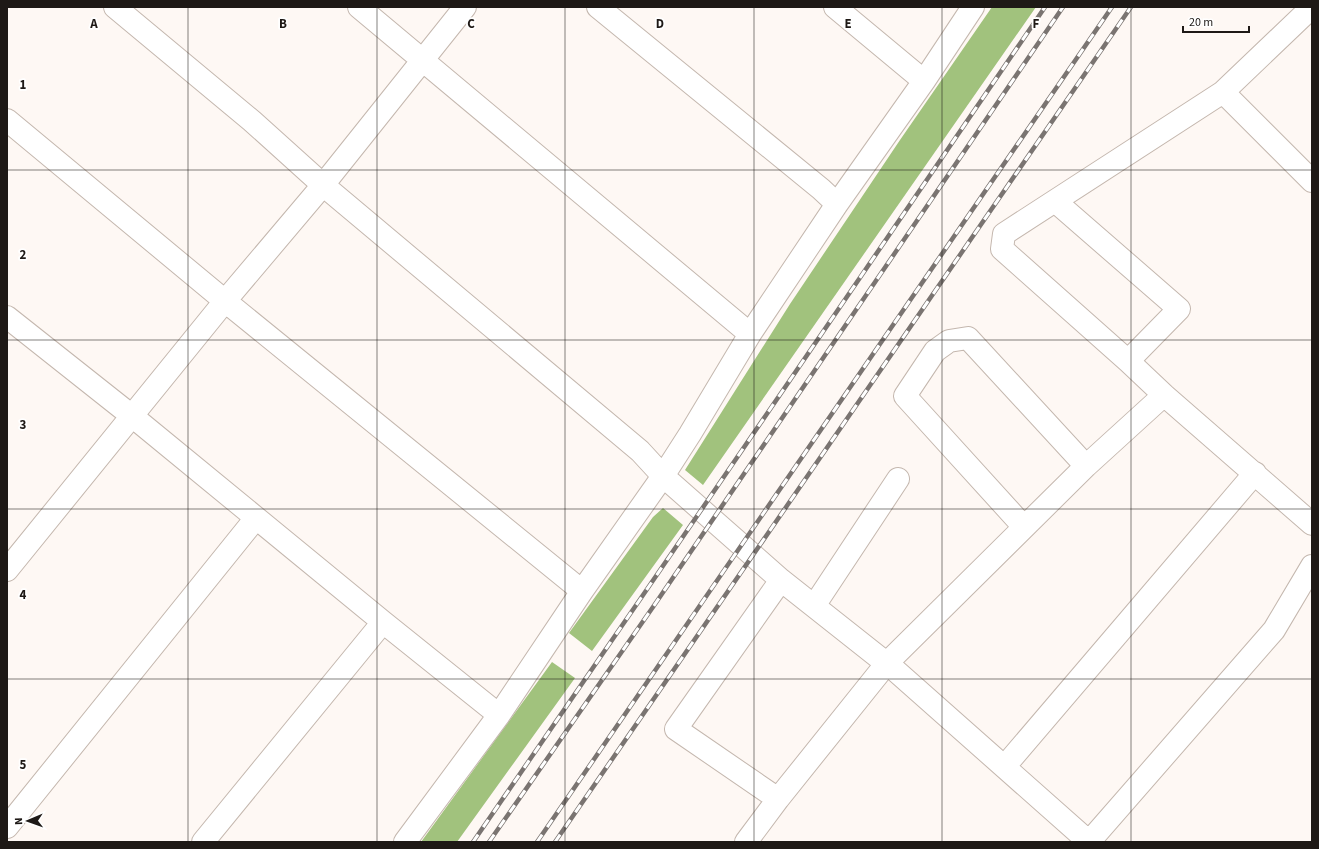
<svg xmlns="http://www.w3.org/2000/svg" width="1319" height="849" font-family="'Source Sans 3',sans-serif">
	<rect width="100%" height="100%" fill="#fef8f4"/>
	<path fill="#a1c27d" d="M992 7H1036L703 485 685 470 790 304 900 140Z
		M663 508 683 525 592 651 569 633 653 517Z
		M552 662 575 678 457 842H421Z"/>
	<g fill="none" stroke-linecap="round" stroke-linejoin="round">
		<defs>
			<path id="minor" d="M115 7 252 121 323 185 640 451 663 476 781 580 896 671 1089 842
				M359 7 750 334
				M598 7 821 189 837 204
				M835 7 924 81
				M1312 7 1223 92 1004 234 1002 249 1128 361 1164 395 1312 524
				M1223 92 1312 181
				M7 120 225 301 582 591
				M1056 202 1179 309 1128 361
				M7 317 132 416 383 622 499 715
				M1024 527 905 396 935 351 949 341 968 338 1086 466
				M7 570 225 301 323 185 465 7
				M814 606 898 479
				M1005 766 1255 473
				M778 799 676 729 781 580
				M7 827 256 518
				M203 842 383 622
				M405 842 499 715 582 591 663 476 690 434 750 334 837 204 924 81 973 7
				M746 842 778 799 887 663 1086 466 1164 395
				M1089 842 1274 630 1312 566"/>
		</defs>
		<use href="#minor" stroke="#c4b7ae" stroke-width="24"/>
		<use href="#minor" stroke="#fff" stroke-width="22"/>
		<defs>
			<path id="rail" d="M473 842 641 598 1045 7
				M489 842 653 607 1063 7
				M537 842 1112 7
				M555 842 1131 7"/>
		</defs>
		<use href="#rail" stroke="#7a7471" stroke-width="4.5"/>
		<use href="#rail" stroke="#fff" stroke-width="3" stroke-dasharray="9" stroke-linecap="butt"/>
	</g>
	<path fill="none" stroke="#1e1916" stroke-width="1" stroke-opacity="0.55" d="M188 7V842M377 7V842M565 7V842M754 7V842M942 7V842M1131 7V842M7 170H1312M7 340H1312M7 509H1312M7 679H1312"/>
	<g font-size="13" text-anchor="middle" font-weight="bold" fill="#1e1916" stroke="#fff" stroke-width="3.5" stroke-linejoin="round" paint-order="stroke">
		<text x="94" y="28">A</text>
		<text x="283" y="28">B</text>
		<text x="471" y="28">C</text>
		<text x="660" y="28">D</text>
		<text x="848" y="28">E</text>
		<text x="1036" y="28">F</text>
		<text x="23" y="89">1</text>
		<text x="23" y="259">2</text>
		<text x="23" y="429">3</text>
		<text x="23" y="599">4</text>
		<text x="23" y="769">5</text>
	</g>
	<rect width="1319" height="849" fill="none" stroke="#1e1916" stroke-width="16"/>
	<g transform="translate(28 821) rotate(268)" stroke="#ffffff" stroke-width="3" paint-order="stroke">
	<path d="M0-3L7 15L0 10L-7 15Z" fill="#1e1916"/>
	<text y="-6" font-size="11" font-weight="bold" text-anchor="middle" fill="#1e1916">N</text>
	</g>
	<path d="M1183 26v6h66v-6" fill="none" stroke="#1e1916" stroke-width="2"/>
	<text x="1189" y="26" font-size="12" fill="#1e1916" stroke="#ffffff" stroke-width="3" paint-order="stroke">20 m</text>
</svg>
